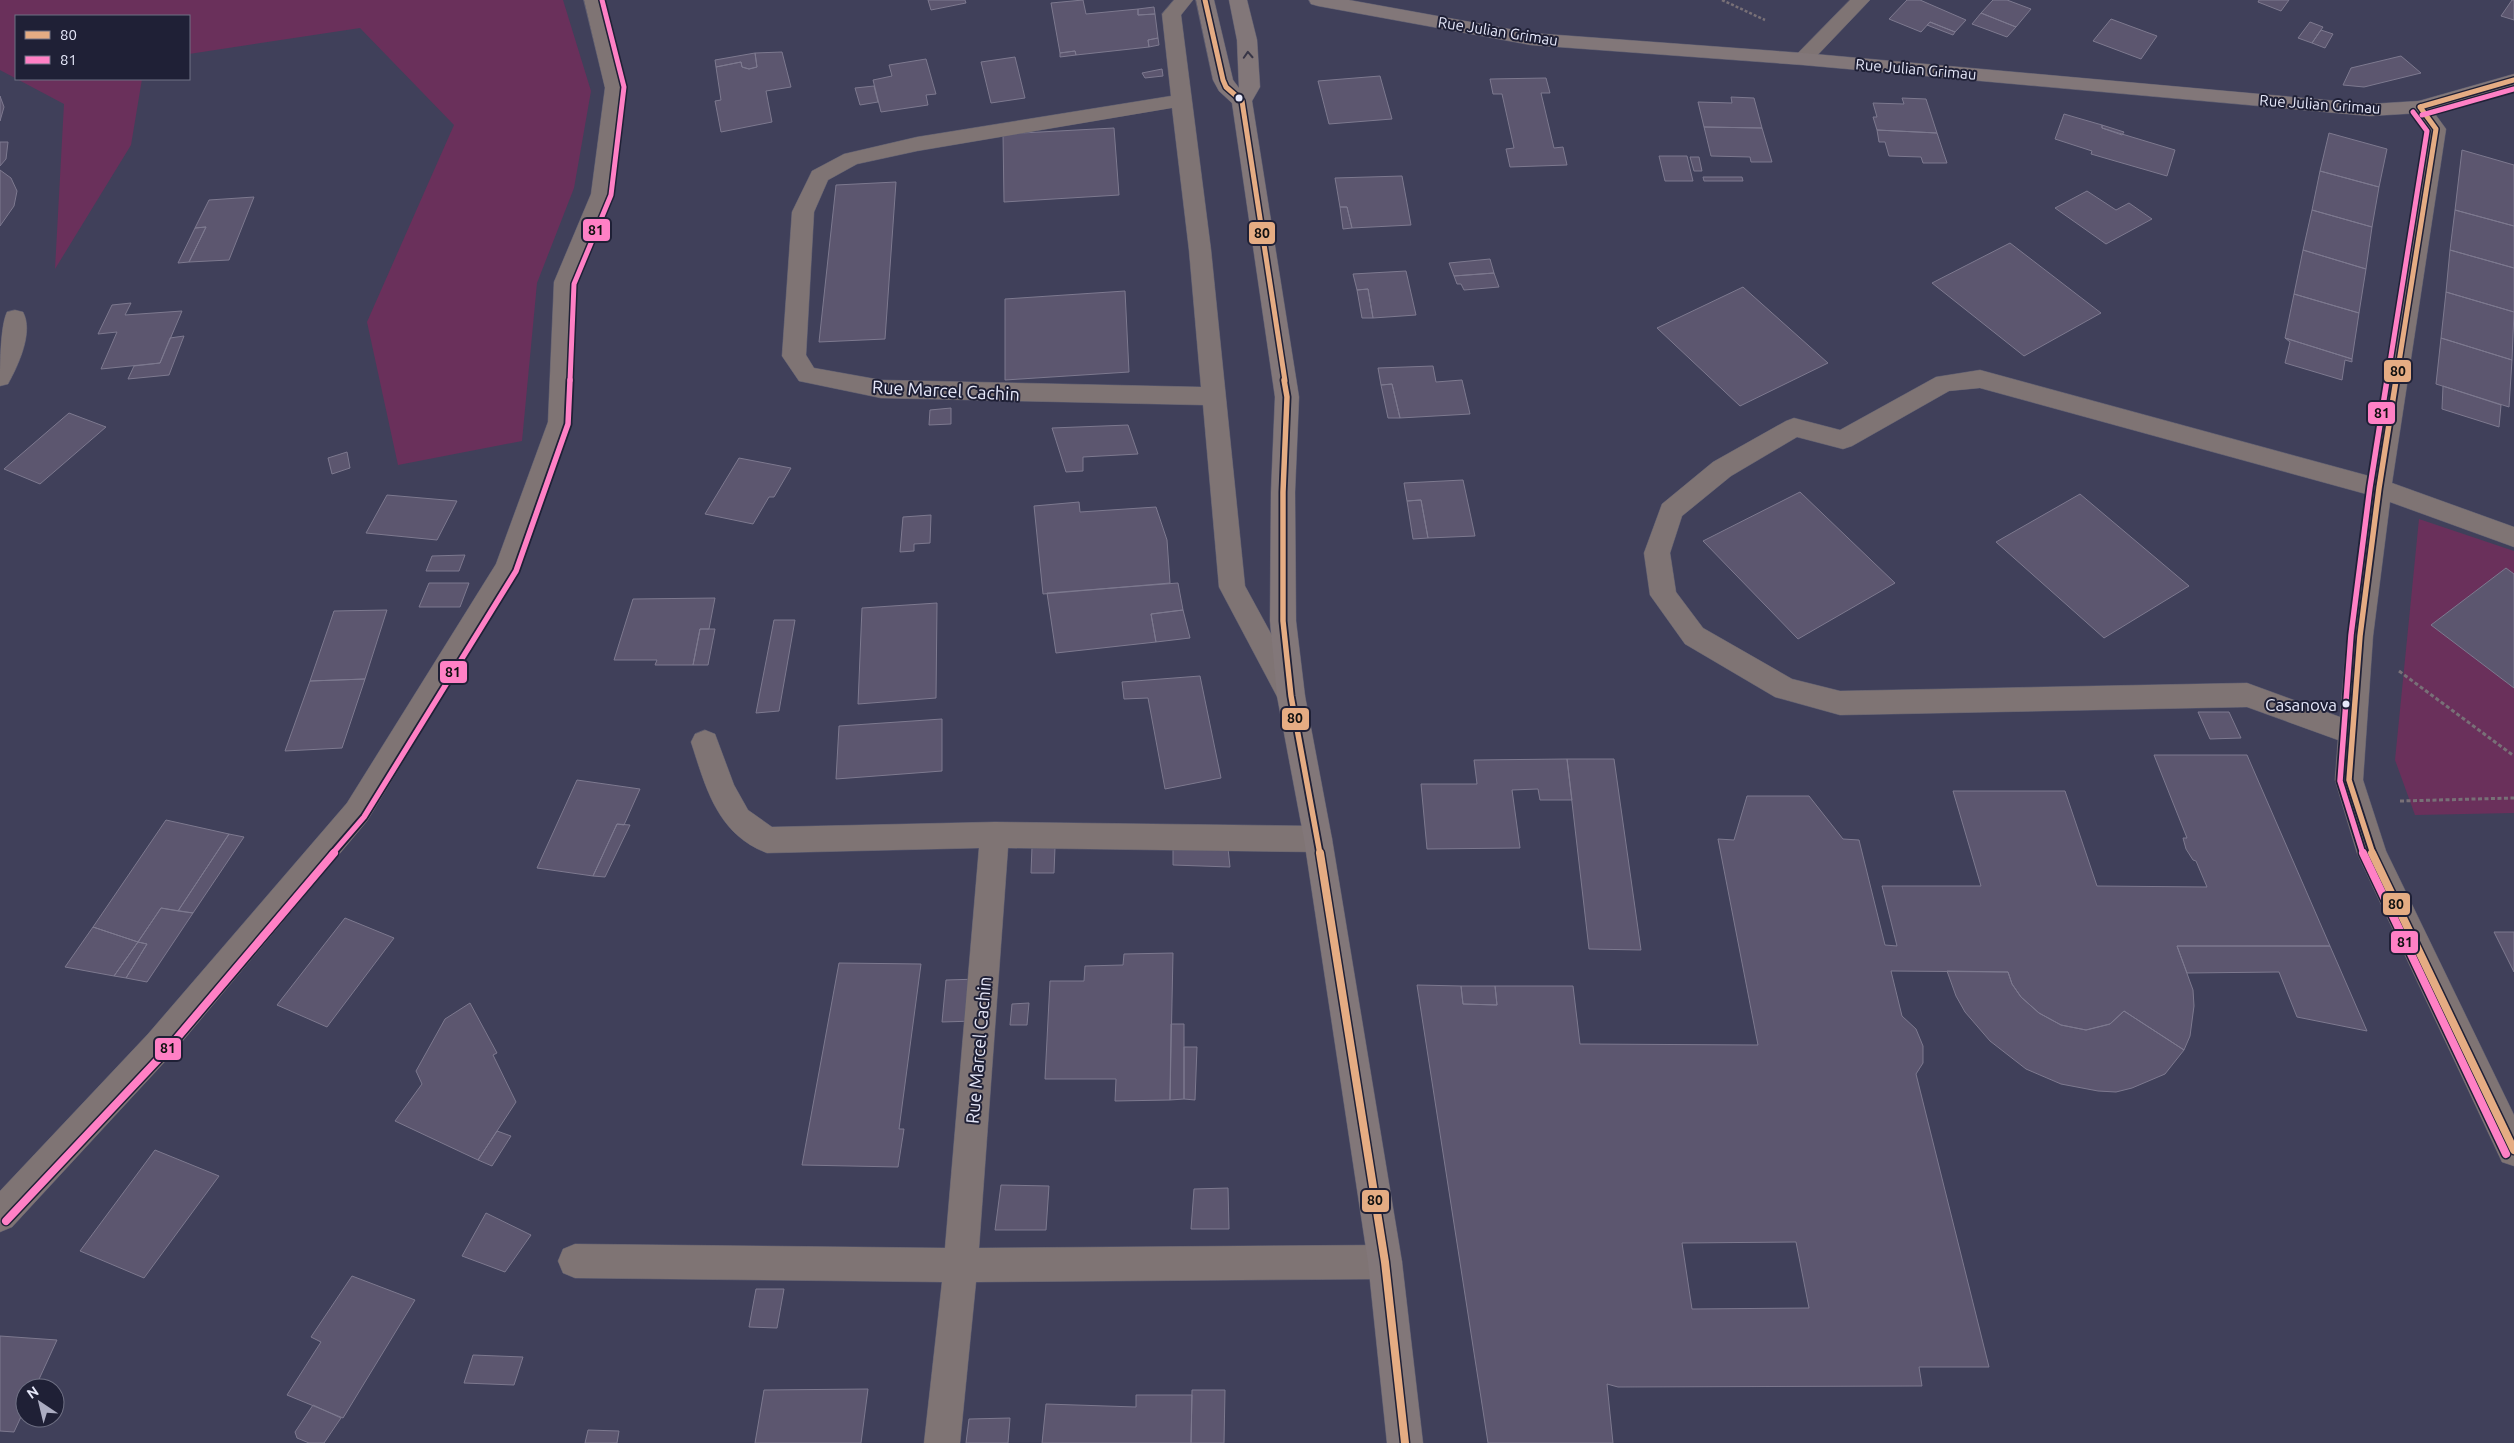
<svg xmlns="http://www.w3.org/2000/svg" width="2514" height="1443" font-family="Ubuntu,sans-serif">
	<rect width="100%" height="100%" fill="#40405a"/>
	<path fill="#6a305b" d="M0 0H563L591 91 574 188 537 283 522 441 398 465 367 322 454 125 360 28 189 54V16H16V79H142L131 145 55 269 64 104 0 70Z
		M2419 519 2514 551V813L2415 815 2395 760Z"/>
	<path fill="#5c566f" stroke="#7d798f" fill-rule="evenodd" d="M928 0H965L966 3 931 10Z
		M1083 0 1086 14 1138 9V15L1155 14 1158 38 1148 40 1149 47 1076 55 1075 51 1060 53 1051 3Z
		M1907 0H1920L1966 20 1955 32 1930 22 1921 32 1889 19Z
		M1993 0H2007L2031 9 2016 27 1981 13Z
		M2259 0H2289L2281 11 2258 2Z
		M2512 0H2514V20L2501 16Z
		M1154 7 1155 14 1138 15V9Z
		M1981 13 2016 27 2007 37 1972 24Z
		M2111 19 2157 36 2141 59 2093 41Z
		M1930 22 1955 32 1953 35 1927 25Z
		M2310 22 2323 27 2312 43 2298 38Z
		M2321 30 2333 34 2325 48 2312 43Z
		M1158 38 1159 45 1149 47 1148 40Z
		M1075 51 1076 55 1060 57V53Z
		M782 52 791 87 766 91 772 122 721 132 715 101 721 100 716 67 741 62 742 67 749 69 757 67 755 53Z
		M755 53 757 67 749 69 742 67 741 62 716 67 715 60Z
		M2401 56 2421 73 2364 87 2343 85 2351 68Z
		M1015 57 1025 98 991 103 981 62Z
		M926 59 936 94 926 95 928 105 881 112 873 80 892 76 889 65Z
		M1162 69 1163 76 1145 78 1142 73Z
		M1380 76 1392 119 1329 124 1318 81Z
		M1546 78 1550 93H1541L1554 148 1563 147 1567 165 1510 167 1506 149 1514 148 1502 94H1493L1490 79Z
		M874 86 878 102 860 105 855 88Z
		M0 96 4 107 0 121Z
		M1731 97 1754 98 1762 128 1704 127 1698 102 1732 103Z
		M1902 98 1926 99 1937 133 1877 130 1873 117H1877L1873 103 1904 104Z
		M2064 114 2102 125V128L2175 150 2167 176 2091 154 2092 151 2055 139Z
		M2102 125 2124 132 2122 135 2102 128Z
		M1704 127 1762 128 1772 162H1751L1750 157 1711 156Z
		M1114 128 1119 195 1004 202 1003 134Z
		M1877 130 1937 133 1947 163H1923L1921 157 1889 156 1885 142H1879Z
		M2329 133 2387 149 2379 187 2320 171Z
		M0 142H8L6 159 0 166Z
		M2462 150 2514 165V226L2455 210Z
		M1659 156H1687L1693 181H1665Z
		M1690 157H1699L1702 171H1694Z
		M0 170 11 178 17 191 14 206 0 226Z
		M2320 171 2379 187 2372 227 2312 210Z
		M1402 176 1411 225 1352 228 1347 207H1340L1335 178Z
		M1703 177H1742L1743 181H1704Z
		M896 182 885 339 819 342 836 185Z
		M2087 191 2116 210 2129 203 2152 219 2106 244 2055 208Z
		M254 197 229 260 189 262 206 227 195 228 209 200Z
		M1340 207H1347L1352 228 1343 229Z
		M2312 210 2372 227 2366 269 2303 250Z
		M2455 210 2514 226V268L2450 250Z
		M206 227 189 262 178 263 195 228Z
		M2010 243 2101 313 2024 356 1932 283Z
		M2303 250 2366 269 2359 313 2294 294Z
		M2450 250 2514 268V312L2446 292Z
		M1490 259 1494 273 1454 276 1449 263Z
		M1406 271 1416 315 1373 318 1368 289 1357 290 1353 274Z
		M1494 273 1499 287 1464 290 1461 284H1457L1454 276Z
		M1743 287 1828 363 1740 406 1657 328Z
		M1368 289 1373 318H1362L1357 290Z
		M1125 291 1129 372 1005 380V299Z
		M2446 292 2514 312 2512 360 2441 338Z
		M2294 294 2359 313 2352 359 2285 338Z
		M131 303 125 315 182 311 160 363 101 369 117 332 98 334 112 305Z
		M184 336 169 375 128 379 134 366 160 363 170 338Z
		M2285 338 2352 359V362L2345 360 2342 380 2285 363 2290 342Z
		M2441 338 2512 360 2509 407 2436 384Z
		M1433 366 1436 382 1462 380 1470 414 1400 418 1392 384 1381 385 1378 368Z
		M1392 384 1400 418H1388L1381 385Z
		M2443 386 2501 405 2499 427 2442 409Z
		M951 408V424L929 425 930 410Z
		M69 413 106 427 40 484 4 469Z
		M1128 425 1138 454 1083 457V471L1066 472 1052 428Z
		M347 452 350 468 332 474 328 458Z
		M739 458 791 468 774 497H769L753 524 705 514Z
		M1463 480 1475 536 1428 538 1421 500 1407 501 1404 483Z
		M1800 492 1895 583 1798 639 1703 541Z
		M2080 494 2189 586 2104 638 1996 542Z
		M387 495 457 501 437 540 366 533Z
		M1421 500 1428 538 1413 539 1407 501Z
		M1079 502 1080 512 1156 507 1167 540 1170 583 1043 594 1034 506Z
		M931 515 930 543 914 544V551L900 552 903 517Z
		M465 555 459 571H426L432 556Z
		M2506 568 2514 574V688L2431 625Z
		M429 583H469L460 607H419Z
		M1178 583 1183 610 1151 614 1156 642 1056 653 1047 593Z
		M715 598 709 629H700L693 665H655L657 660H614L633 599Z
		M937 603 936 698 858 704 862 608Z
		M387 610 365 679 310 681 334 611Z
		M1183 610 1190 638 1156 642 1151 614Z
		M774 620H795L779 711 756 713Z
		M700 629H715L708 665H693Z
		M1200 676 1221 778 1165 789 1148 698 1124 699 1122 682Z
		M365 679 342 748 285 751 310 681Z
		M2198 712H2229L2241 738 2210 739Z
		M942 719V771L836 779 839 726Z
		M2154 755H2247L2330 946H2177L2193 990 2194 1006 2190 1036 2184 1050 2124 1011 2110 1024 2086 1030 2061 1025 2039 1013 2021 997 2012 984 2008 972 1891 971 1902 1016 1916 1029 1923 1046V1063L1916 1074 1989 1367H1919L1922 1386 1618 1387 1607 1384 1613 1443H1488L1417 985 1461 986 1463 1004 1497 1005 1495 986H1573L1580 1044 1758 1045 1718 839 1734 840 1747 796H1809L1843 839 1859 840 1885 945 1897 946 1882 886H1981L1953 791H2065L2097 886 2207 887 2196 861 2193 860 2186 849 2183 838H2187ZM1796 1242 1809 1308 1692 1309 1682 1243Z
		M1567 759 1572 800H1540L1538 789 1512 790 1520 848 1427 849 1421 784H1477L1474 760Z
		M1567 759H1614L1641 950 1589 949Z
		M577 780 640 789 624 825 617 824 593 876 537 868Z
		M166 820 229 834 178 911 161 908 138 942 93 927Z
		M617 824 630 825 605 877 593 876Z
		M229 834 244 837 193 913 178 911Z
		M1032 847H1055L1054 873H1031Z
		M1173 847 1228 848 1230 867 1173 865Z
		M161 908 193 913 147 982 126 978 147 944 138 942Z
		M345 918 394 938 327 1027 277 1005Z
		M93 927 138 942 114 976 65 967Z
		M2494 932H2514V972Z
		M138 942 147 944 126 978 114 976Z
		M2177 946H2330L2367 1031 2297 1017 2279 972 2187 973Z
		M1173 953 1170 1100 1115 1101 1116 1079H1045L1050 981H1084L1085 966 1123 965 1124 954Z
		M839 963 921 964 899 1129H904L898 1167 802 1165Z
		M1947 971 2008 972 2012 984 2021 997 2039 1013 2061 1025 2086 1030 2110 1024 2124 1011 2184 1050 2165 1074 2132 1088 2116 1092 2098 1091 2061 1084 2026 1069 1990 1041 1965 1012 1956 996Z
		M980 979 975 1021 942 1022 946 980Z
		M1461 986H1495L1497 1005 1463 1004Z
		M470 1003 497 1053 493 1055 516 1102 478 1160 395 1121 422 1084 416 1071 445 1019Z
		M1029 1003 1027 1025H1010L1012 1004Z
		M1171 1024H1184V1099L1170 1100Z
		M1184 1047H1197L1195 1100 1184 1099Z
		M497 1131 511 1136 492 1166 478 1160Z
		M155 1150 219 1176 144 1278 80 1251Z
		M1001 1185 1049 1186 1046 1230H995Z
		M1228 1188 1229 1229H1191L1194 1189Z
		M486 1213 531 1235 505 1272 462 1256Z
		M352 1276 415 1300 343 1418 287 1395 321 1342 311 1337Z
		M756 1289H784L777 1328 749 1327Z
		M0 1336 57 1340 35 1388H25V1408L14 1432 0 1431Z
		M473 1355 523 1357 514 1385 464 1383Z
		M868 1389 861 1443H755L764 1390Z
		M1192 1390H1225L1224 1443H1191Z
		M1136 1395H1192L1191 1443H1042L1046 1404 1136 1407Z
		M313 1405 341 1418 324 1443H309L297 1438 295 1432Z
		M1010 1418 1008 1443H966L969 1419Z
		M588 1430 619 1431 617 1443H585Z"/>
	<g fill="none" stroke-linecap="round" stroke-linejoin="round">
		<defs>
			<path id="street" d="M584 0H602L625 88 613 194 576 282 572 422 521 567 367 821 170 1056 12 1227 0 1232V1191L148 1034 347 803 496 564 548 422 554 282 591 194 605 88Z
				M1174 0H1193L1181 15 1211 250 1245 586 1305 696 1301 704 1291 708 1281 704 1219 587 1203 405 881 398 799 381 782 356 792 212 812 171 844 154 917 137 1171 96 1162 14ZM1172 108 1189 250 1201 387 881 380 814 368 806 355 814 212 828 180 857 164 917 151Z
				M1850 0H1870L1810 63H1796L1793 59 1796 55Z
				M2420 101 2427 103 2446 129 2392 483 2514 527V547L2390 502 2373 636 2363 780 2386 851 2514 1115V1166L2502 1162 2357 853 2335 780 2338 740 2247 707 1840 715 1775 697 1685 644 1650 595 1644 553 1662 504 1713 462 1786 421 1794 418 1840 430 1936 377 1980 370 2369 476 2426 129 2410 107 2413 103ZM1980 388 2366 494 2347 636 2340 717 2247 683 1840 691 1792 679 1703 628 1676 592 1670 553 1682 516 1731 476 1797 437 1843 449 1852 446 1949 391Z
				M15 310 23 312C34 332 18 366 8 384L0 386C0 369 0 326 7 312Z
				M705 730 715 734 734 785 748 810 772 827 995 822 1318 826 1328 830 1332 839 1328 848 1318 852 1008 848 979 1248 1385 1245 1397 1250 1402 1262 1397 1274 1385 1279 976 1282 960 1443H924L942 1282 575 1278 563 1273 558 1261 563 1249 575 1244 945 1248 979 848 767 853C717 834 706 788 691 742L695 734Z"/>
			<path id="secondary" d="M1196 0H1214L1233 80 1239 88 1237 40 1229 0H1247L1257 40 1260 87 1252 101 1299 397 1295 492 1296 621 1305 696 1332 839 1402 1262 1423 1443H1387L1368 1262 1304 839 1277 696 1270 621 1271 492 1275 397 1232 103 1219 91 1213 80Z
				M1309 0H1349L1531 33 1803 53 2370 104 2419 101 2514 74V86L2420 113 2370 116 1803 65 1531 45 1318 6 1311 4Z"/>
		</defs>
		<use href="#street" stroke="#5d5d71" stroke-width="1"/>
		<use href="#secondary" stroke="#5d5d71" stroke-width="1"/>
		<path stroke="#787077" stroke-width="2.5" stroke-dasharray="3 2" stroke-linecap="butt" d="M1722 0 1765 20"/>
		<path stroke="#787077" stroke-width="3" stroke-dasharray="4 2.5" stroke-linecap="butt" d="M2399 671 2514 756
			M2400 801 2514 798"/>
		<use href="#street" fill="#7f7474" fill-rule="evenodd"/>
		<use href="#secondary" fill="#827779" fill-rule="evenodd"/>
		<defs>
			<path id="bus-1-far2" d="M1205 0 1223 80 1226 87 1242 101 1285 381
				M2420 107 2514 80
				M2396 381 2436 129 2420 107"/>
			<path id="bus-1-far1" d="M1284 380 1287 397 1283 492V621L1291 696 1320 854
				M2373 854 2349 780 2360 636 2379 488 2396 380"/>
			<path id="bus-1" d="M1320 853 1385 1262 1405 1443
				M2372 853 2514 1150"/>
			<path id="bus-2-far2" d="M2422 115 2514 89
				M570 381 574 284 611 195 624 87 602 0
				M2387 381 2427 131 2413 112"/>
			<path id="bus-2-far1" d="M332 854 364 817 516 571 568 424 570 380
				M2363 854 2340 781 2351 635 2370 487 2387 380"/>
			<path id="bus-2" d="M2363 853 2506 1154
				M6 1221 166 1051 334 853"/>
		</defs>
		<use href="#bus-1-far2" stroke="#1f2036" stroke-width="8"/>
		<use href="#bus-1-far1" stroke="#1f2036" stroke-width="9"/>
		<use href="#bus-1" stroke="#1f2036" stroke-width="11"/>
		<use href="#bus-2-far2" stroke="#1f2036" stroke-width="8"/>
		<use href="#bus-2-far1" stroke="#1f2036" stroke-width="9"/>
		<use href="#bus-2" stroke="#1f2036" stroke-width="11"/>
		<use href="#bus-1-far2" stroke="#e5ac83" stroke-width="5"/>
		<use href="#bus-1-far1" stroke="#e5ac83" stroke-width="5.5"/>
		<use href="#bus-1" stroke="#e5ac83" stroke-width="8"/>
		<use href="#bus-2-far2" stroke="#ff80c5" stroke-width="5"/>
		<use href="#bus-2-far1" stroke="#ff80c5" stroke-width="5.5"/>
		<use href="#bus-2" stroke="#ff80c5" stroke-width="8"/>
	</g>
	<defs><path id="oneway-chevron" d="M-2-3.5L2.5 0L-2 3.5" fill="none" stroke-width="1.6" stroke-linecap="round" stroke-linejoin="round" transform="scale(1.25)"/></defs>
	<use stroke="#383647" href="#oneway-chevron" transform="translate(1248 55) rotate(-93)"/>
	<g fill="#e6e8fa" stroke="#1f2036" stroke-width="2">
		<circle cx="1239" cy="98" r="4.5"/>
		<circle cx="2346" cy="704" r="4.5"/>
	</g>
	<g text-anchor="middle" dominant-baseline="central" stroke-width="4" stroke-linejoin="round" paint-order="stroke">
		<g font-size="15" fill="#e6e8fa" stroke="#1f2036">
			<text transform="translate(1498 31) rotate(9)">Rue Julian Grimau</text>
			<text transform="translate(1916 69) rotate(5)">Rue Julian Grimau</text>
			<text transform="translate(2320 104) rotate(4)">Rue Julian Grimau</text>
		</g>
		<g font-size="17" fill="#e6e8fa" stroke="#1f2036" text-anchor="end">
			<text x="2337" y="704">Casanova</text>
		</g>
		<g font-size="18" fill="#e6e8fa" stroke="#1f2036">
			<text transform="translate(946 390) rotate(3)">Rue Marcel Cachin</text>
			<text transform="translate(978 1050) rotate(-85)">Rue Marcel Cachin</text>
		</g>
	</g>
	<g stroke="#1f2036" stroke-width="2">
		<rect x="582" y="218" width="29" height="24" rx="5" fill="#ff80c5"/>
		<rect x="1248" y="221" width="28" height="24" rx="5" fill="#e5ac83"/>
		<rect x="2383" y="359" width="29" height="24" rx="5" fill="#e5ac83"/>
		<rect x="2367" y="401" width="29" height="24" rx="5" fill="#ff80c5"/>
		<rect x="439" y="660" width="29" height="24" rx="5" fill="#ff80c5"/>
		<rect x="1281" y="707" width="29" height="24" rx="5" fill="#e5ac83"/>
		<rect x="2382" y="892" width="29" height="24" rx="5" fill="#e5ac83"/>
		<rect x="2390" y="930" width="29" height="24" rx="5" fill="#ff80c5"/>
		<rect x="154" y="1037" width="28" height="24" rx="5" fill="#ff80c5"/>
		<rect x="1361" y="1189" width="29" height="24" rx="5" fill="#e5ac83"/>
	</g>
	<g font-size="14" text-anchor="middle" font-weight="bold" fill="#111">
		<text x="596" y="235">81</text>
		<text x="1262" y="238">80</text>
		<text x="2398" y="376">80</text>
		<text x="2382" y="418">81</text>
		<text x="453" y="677">81</text>
		<text x="1295" y="723">80</text>
		<text x="2396" y="909">80</text>
		<text x="2405" y="947">81</text>
		<text x="168" y="1053">81</text>
		<text x="1375" y="1205">80</text>
	</g>
	<rect x="15" y="15" width="175" height="65" fill="#1f2036" stroke="#6f7084"/>
	<rect x="25" y="31" width="25" height="8" fill="#e5ac83" stroke="#6f7084"/>
	<text x="60" y="40" font-size="15" fill="#e6e8fa">80</text>
	<rect x="25" y="56" width="25" height="8" fill="#ff80c5" stroke="#6f7084"/>
	<text x="60" y="65" font-size="15" fill="#e6e8fa">81</text>
	<g transform="translate(40 1403) rotate(325)"><circle r="24" fill="#1f2036" stroke="#6f7084"/>
	<path d="M0-4L9 19L0 12L-9 19Z" fill="#acadc2"/>
	<text y="-8" font-size="14" font-weight="bold" text-anchor="middle" fill="#e6e8fa">N</text>
	</g>
</svg>
